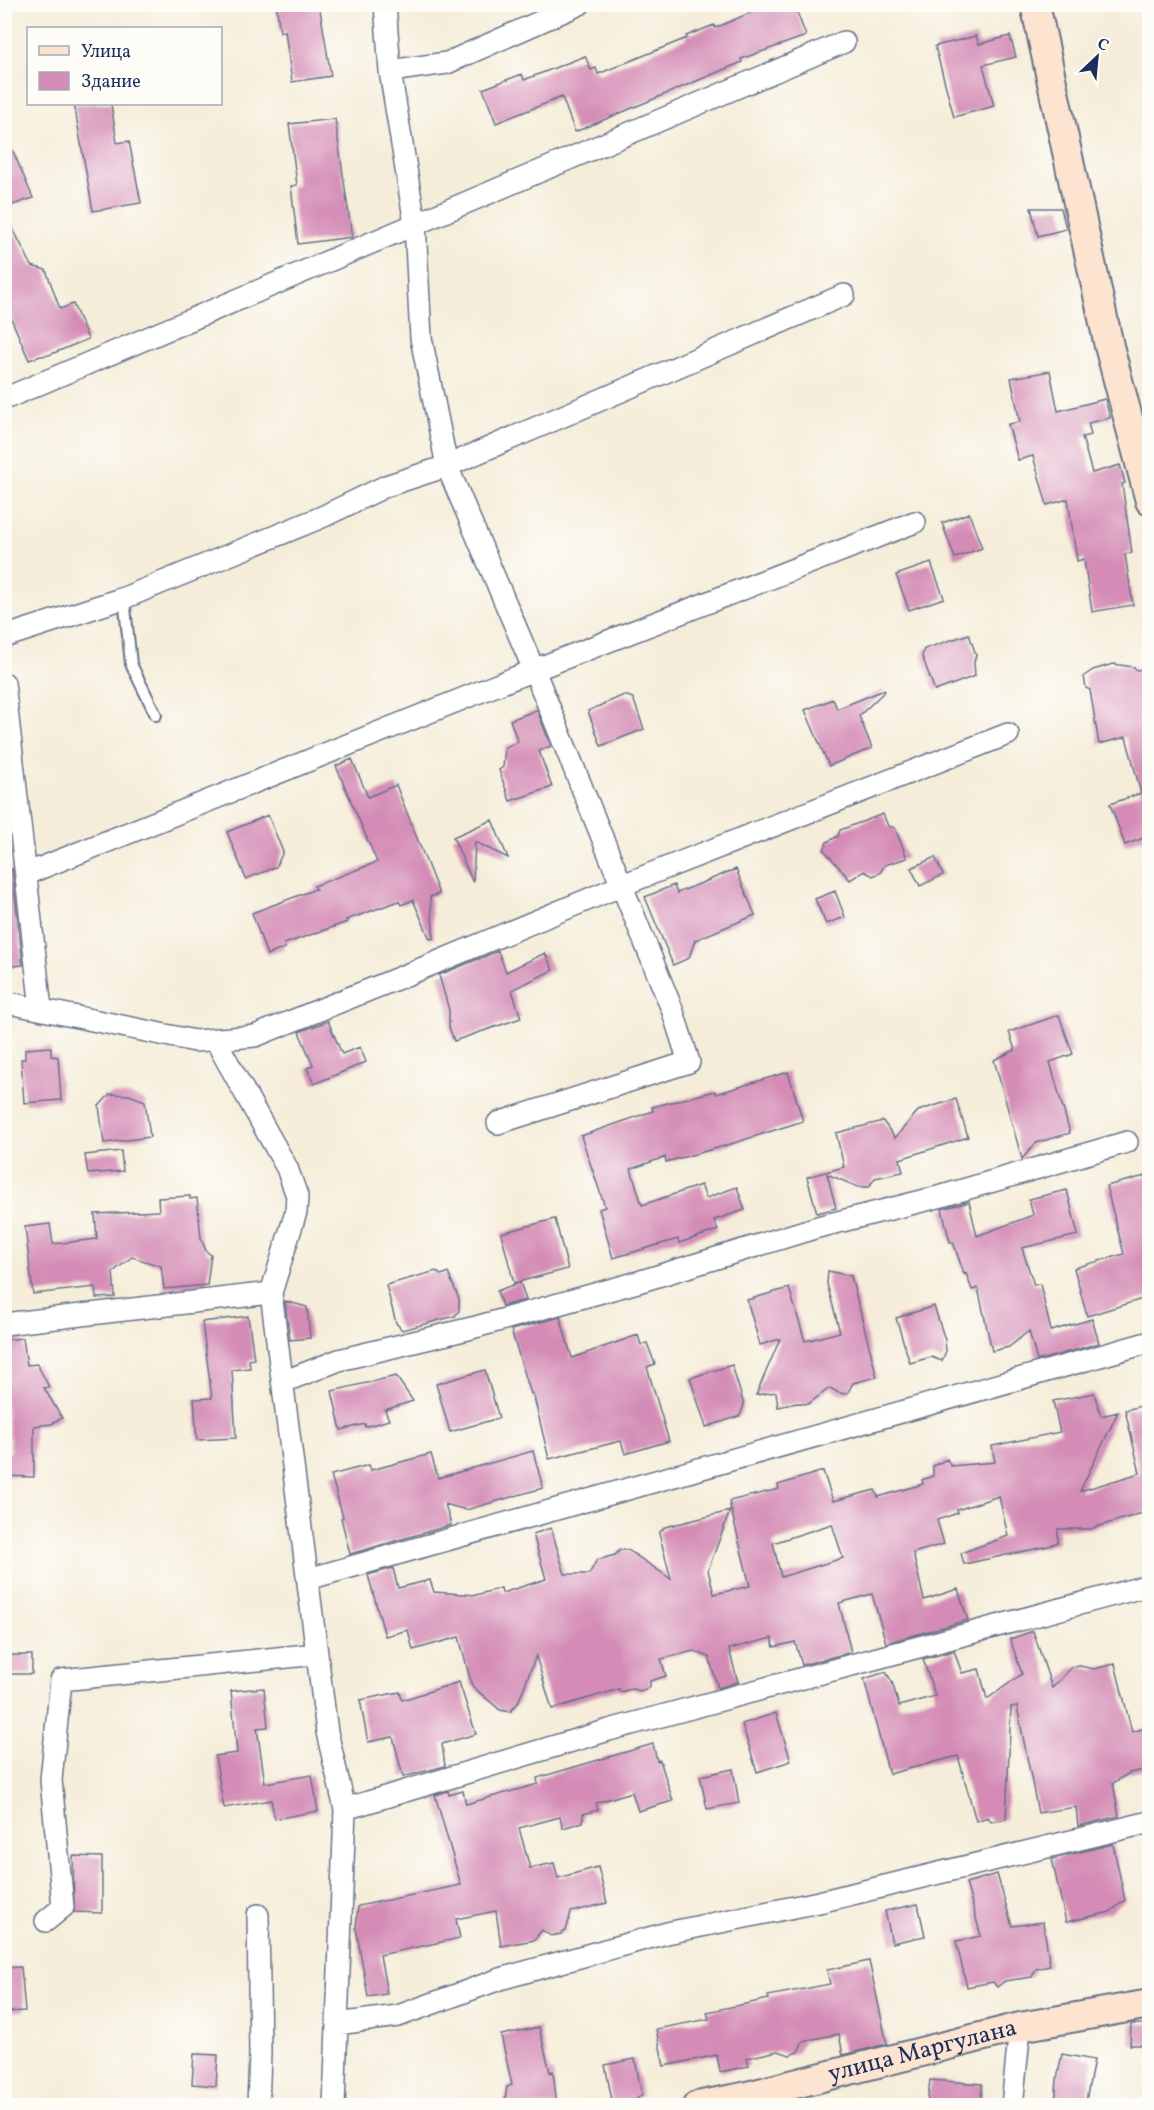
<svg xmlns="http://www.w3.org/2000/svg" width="1154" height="2110" font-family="Vollkorn,serif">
	<rect width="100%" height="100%" fill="#fdfcf7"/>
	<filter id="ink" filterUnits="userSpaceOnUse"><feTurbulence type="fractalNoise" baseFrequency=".0167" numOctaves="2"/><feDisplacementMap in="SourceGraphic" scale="12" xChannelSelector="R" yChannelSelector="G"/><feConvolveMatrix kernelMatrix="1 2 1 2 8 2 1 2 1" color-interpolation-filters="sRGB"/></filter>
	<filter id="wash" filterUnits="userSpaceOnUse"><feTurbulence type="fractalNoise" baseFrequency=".008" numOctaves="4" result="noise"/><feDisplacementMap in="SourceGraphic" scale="24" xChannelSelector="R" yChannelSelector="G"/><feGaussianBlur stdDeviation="1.35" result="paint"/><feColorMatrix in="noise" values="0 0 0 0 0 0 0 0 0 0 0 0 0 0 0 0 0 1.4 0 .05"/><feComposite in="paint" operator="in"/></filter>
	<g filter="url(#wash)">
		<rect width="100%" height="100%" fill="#f5edd9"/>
		<g id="blocks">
			<path fill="#d48cb6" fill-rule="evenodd" d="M276 4H319L331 76 292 82 285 31 280 32Z
				M750 4H794L806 36 741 59 742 62 575 132 562 97 496 123 483 89 522 74 524 80 585 56 591 70 596 68 598 74 687 38 686 36 714 25 715 28 752 12Z
				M976 36 979 44 1010 36 1016 57 983 65 994 106 954 117 935 46Z
				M74 104H111L117 143 129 141 141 203 93 211Z
				M335 119 352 237 298 244 291 186 297 185 289 124Z
				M4 130 33 198 4 208Z
				M1031 208H1061L1066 229 1038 236Z
				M4 211 32 266 46 270 60 309 73 304 88 339 49 355 41 356 29 360 10 316 4 319Z
				M1050 371 1058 411 1105 399 1110 418 1088 423 1091 435 1082 437 1092 473 1120 465 1125 483 1122 484 1132 553 1125 554 1133 605 1092 612 1084 559 1077 561 1068 499 1047 505 1033 456 1018 460 1008 424 1020 422 1011 378Z
				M969 513 982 548 955 558 942 523Z
				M931 563 944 598 909 610 896 575Z
				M969 634 976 655 974 662 975 676 935 691 922 656 924 649Z
				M1113 664 1133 667 1136 670 1149 668V836L1125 845 1110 804 1141 793 1126 737 1099 744 1090 690 1086 688 1084 676 1093 670Z
				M884 690 885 691 859 716 872 748 829 766 805 710 833 699 837 709Z
				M624 695 633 698 644 729 601 746 588 711Z
				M537 710 551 746 539 751 552 787 510 801 499 770 503 767 505 747 518 742 510 720Z
				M352 759 368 797 396 785 439 894 430 897 434 938 430 939 413 900 401 905 399 901 346 920 347 922 330 928 284 944 285 948 267 955 252 913 316 889 314 886 377 862 336 766Z
				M883 814 888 826 895 828 907 858 885 865 880 873 873 876 864 871 850 880 824 850 827 842 838 836 840 830Z
				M268 815 283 852 276 867 246 879 227 832Z
				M492 820 508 858 475 842 473 883 453 837Z
				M935 857 943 875 920 886 911 868Z
				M4 869H12L23 965 4 967Z
				M736 869 755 915 695 940 689 958 673 965 645 897 674 885 677 893Z
				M835 891 845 917 826 924 815 899Z
				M498 951 506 972 545 953 553 970 512 990 521 1018 454 1041 449 1027V1010L439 975Z
				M1059 1015 1073 1054 1050 1062 1070 1133 1036 1143 1022 1159 994 1060 1015 1050 1009 1032Z
				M328 1021 342 1054 360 1047 366 1062 314 1084 307 1068 313 1065 299 1032Z
				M51 1047V1056L58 1057 61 1100 24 1103 21 1059H25V1049Z
				M788 1072 803 1121 728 1145 666 1162 665 1157 631 1169 642 1205 701 1185 706 1198 737 1187 745 1210 714 1220 718 1230 679 1243 678 1239 613 1258 599 1209 605 1207 581 1136 653 1111 652 1107 715 1091 716 1094Z
				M110 1094 129 1095 145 1101 150 1137 104 1143 99 1106Z
				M956 1099 968 1137 900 1159 903 1172 875 1178 869 1187H858L827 1174 836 1208 817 1213 807 1177 844 1167 836 1133 883 1121 895 1138 918 1111Z
				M121 1151 123 1171 88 1174 85 1155Z
				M1149 1175V1297L1087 1316 1074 1268 1124 1254 1106 1186Z
				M1067 1190 1078 1235 1022 1248 1034 1285 1040 1284 1051 1331 1092 1319 1099 1343 1037 1361 1029 1331 1009 1347 992 1351 978 1288 972 1290 966 1273 964 1274 953 1242H950L942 1209 969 1202 977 1236 1033 1215 1029 1199Z
				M190 1196V1199L197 1198 201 1238 206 1251 211 1255 207 1285 164 1289 161 1266 132 1257 113 1272 115 1297 96 1298 95 1287 33 1294 25 1227 50 1224 53 1244 97 1239 95 1214 159 1211 158 1198Z
				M555 1219 568 1269 514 1283 501 1233Z
				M436 1271 441 1275 448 1273 459 1299V1311L455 1316 402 1330 396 1323 386 1285Z
				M828 1271 851 1276 877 1377 853 1383 847 1394 839 1393 830 1388 808 1404 797 1403 778 1407 776 1392 756 1395 780 1339 760 1345 747 1300 789 1288 805 1341 840 1332 827 1284Z
				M520 1282 526 1300 502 1306 497 1291Z
				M285 1301 307 1307 310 1338 290 1340Z
				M934 1306 945 1340 946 1351 942 1361 931 1357 910 1363 896 1318Z
				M248 1316 254 1359 249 1360 250 1368 232 1370 236 1438 197 1440 194 1399 212 1398 202 1322Z
				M560 1317 572 1358 638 1335 641 1345 647 1343 655 1364 647 1367 669 1441 625 1454 621 1441 549 1459 533 1393 531 1394 511 1330Z
				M23 1338 27 1365 37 1364 49 1387 44 1388 62 1418 52 1424 34 1426V1477L4 1476V1453L11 1452 4 1397V1340Z
				M732 1365 744 1405 740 1416 706 1427 690 1378Z
				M485 1370 499 1418 450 1432 436 1384Z
				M396 1376 413 1401 385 1410 389 1420 365 1427V1424L341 1430 332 1391Z
				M1094 1393 1101 1416 1118 1412 1080 1491 1140 1473 1125 1410 1149 1404V1511L1090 1529H1058V1542L1049 1546 964 1564 961 1553 1008 1536 999 1496 957 1510 958 1513 937 1520 944 1544 913 1553 924 1600 958 1589 968 1620 886 1643 872 1594 839 1603 851 1652 802 1665 795 1642 774 1647 772 1638 729 1649 738 1682 718 1688 709 1657 694 1651 661 1659 666 1676 650 1681V1687L641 1691 632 1689 620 1692 619 1689 552 1709 536 1656 518 1703 510 1712 500 1710 472 1686 459 1637 413 1650 408 1630 385 1636 368 1575 393 1568 398 1588 430 1580 434 1592 476 1595 501 1588 502 1593 546 1579 533 1534 551 1528 565 1574H589L597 1560 615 1555 620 1550H628L671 1579 659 1533 665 1527 730 1511 708 1570 714 1594 750 1586 729 1501 779 1489 778 1485 823 1471 833 1501 875 1490 878 1497 923 1484 922 1480 933 1476V1466L947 1459 951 1466 995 1462 992 1446 1060 1432 1053 1401ZM832 1524 843 1558 781 1577 773 1543Z
				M533 1451 543 1488 466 1510 445 1504 451 1525 350 1554 341 1518 343 1517 331 1475 369 1465 371 1470 431 1454 438 1478Z
				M1033 1631 1052 1688 1072 1667 1080 1666 1094 1669 1115 1664 1132 1732 1149 1727V1769L1129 1773 1113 1783 1119 1816 1078 1826 1076 1807 1038 1813 1017 1706 1011 1707 1006 1819 991 1822 988 1817 976 1821 958 1756 889 1774 864 1679 886 1672 892 1682 899 1706 935 1696 923 1659 954 1651 962 1673 979 1669 987 1699 1022 1674 1010 1639Z
				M4 1655H32V1674H4Z
				M459 1682 476 1734 442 1744 445 1766 403 1777 393 1737 368 1742 360 1700 400 1692 402 1700Z
				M264 1688 268 1727 257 1728 265 1783 312 1775 318 1811 275 1819 271 1800 224 1808 215 1756 237 1753 231 1691Z
				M776 1713 791 1761 757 1772 742 1724Z
				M653 1744 657 1761 660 1760 673 1801 638 1811 632 1792 596 1803 598 1810 583 1814V1822L563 1828 560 1817 519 1828 530 1868 554 1863 558 1878 598 1867 607 1903 571 1912 566 1931 561 1934 551 1936 542 1930 534 1940 501 1946 496 1911 456 1919 460 1938 380 1955 387 1994 368 1997 356 1928 358 1906 461 1885 435 1795 448 1791 449 1795 463 1791 466 1804 538 1784 537 1778Z
				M733 1769 739 1803 707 1809 700 1776Z
				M1113 1844 1125 1900 1110 1912 1066 1922 1052 1859Z
				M73 1856 102 1857V1913L74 1912Z
				M997 1874 1012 1926 1043 1922 1050 1966 1036 1969 1032 1977 1005 1981 997 1987 993 1982 967 1987 956 1941 981 1936 966 1883Z
				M918 1904 925 1936 892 1943 885 1911Z
				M869 1961 887 2044 843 2055 839 2034 803 2041 798 2052 790 2055 778 2051 747 2058 749 2066 720 2072 717 2055 664 2066 656 2029 709 2019 707 2012 769 1999 768 1996 830 1984 827 1970Z
				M21 1967 25 2011 4 2012V1968Z
				M1131 2024H1149V2045H1130Z
				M539 2027 550 2072 553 2071 557 2106H504L507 2087 512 2085 501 2035Z
				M194 2054 218 2055 216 2086 192 2084Z
				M1062 2054 1094 2060 1085 2106H1055L1057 2079Z
				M635 2059 642 2095 634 2101 613 2105 605 2065Z
				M930 2080 982 2084 981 2106H927Z"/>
		</g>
	</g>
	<g filter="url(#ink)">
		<use href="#blocks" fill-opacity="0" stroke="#677289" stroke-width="1.5"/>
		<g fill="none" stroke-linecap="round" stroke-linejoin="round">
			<defs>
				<path id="lane" d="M124 598 131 664 156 715"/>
				<path id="street" d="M385 4 390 71 447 63 580 4
					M390 71 415 224 421 338 447 466 534 670 672 1009 689 1062 498 1123
					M4 399 844 42
					M4 637 124 598 322 517 386 486 447 466 844 295
					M4 683 41 1009
					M26 874 534 670 915 522
					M4 1002 195 1041 255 1036 411 973 630 882 1008 734
					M216 1039 222 1052 287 1168 297 1196 296 1212 271 1293 327 1732 345 1809 334 2106
					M4 1324 271 1293
					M283 1382 339 1360 472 1328 638 1282 818 1227 942 1196 1127 1142
					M308 1579 1150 1342
					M345 1809 609 1730 1150 1585
					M258 1915 260 2054 258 2106
					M46 1921 63 1907 51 1780 61 1680 317 1654
					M337 2024 398 2016 500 1979 667 1933 819 1902 1150 1822
					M1012 2106 1020 2027"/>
				<g id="secondary">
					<path d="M1035 4 1109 346 1150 501"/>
					<path id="s1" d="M697 2106 743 2097 1020 2027 1150 2004"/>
				</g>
			</defs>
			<use href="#lane" stroke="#677289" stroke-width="14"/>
			<use href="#street" stroke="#677289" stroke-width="24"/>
			<use href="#secondary" stroke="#677289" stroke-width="32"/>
			<use href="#lane" stroke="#fff" stroke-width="10"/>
			<use href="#street" stroke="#fff" stroke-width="21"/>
			<use href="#secondary" stroke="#fde4d0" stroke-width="28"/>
		</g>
	</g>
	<g text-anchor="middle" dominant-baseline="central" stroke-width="6" stroke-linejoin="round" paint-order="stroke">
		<g font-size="24" fill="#1b2f5e" stroke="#fdfcf7">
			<text stroke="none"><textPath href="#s1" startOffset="232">улица Маргулана</textPath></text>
		</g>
	</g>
	<rect width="1154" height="2110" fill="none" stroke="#fdfcf7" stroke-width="24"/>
	<rect x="27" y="27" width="195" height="78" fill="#fdfcf7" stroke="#a3aaba" stroke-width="1.5"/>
	<rect x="39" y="46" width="30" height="9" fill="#fde4d0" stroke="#a3aaba" stroke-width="1.5"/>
	<text x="81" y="57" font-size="18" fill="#1b2f5e">Улица</text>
	<rect x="39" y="72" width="30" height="18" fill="#d48cb6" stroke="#a3aaba" stroke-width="1.5"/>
	<text x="81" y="87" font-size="18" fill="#1b2f5e">Здание</text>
	<g transform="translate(1097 57) rotate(26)" stroke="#fdfcf7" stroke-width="4.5" paint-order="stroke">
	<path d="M0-4.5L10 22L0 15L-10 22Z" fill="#1b2f5e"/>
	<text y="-9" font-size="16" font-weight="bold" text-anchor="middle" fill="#1b2f5e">С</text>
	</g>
</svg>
